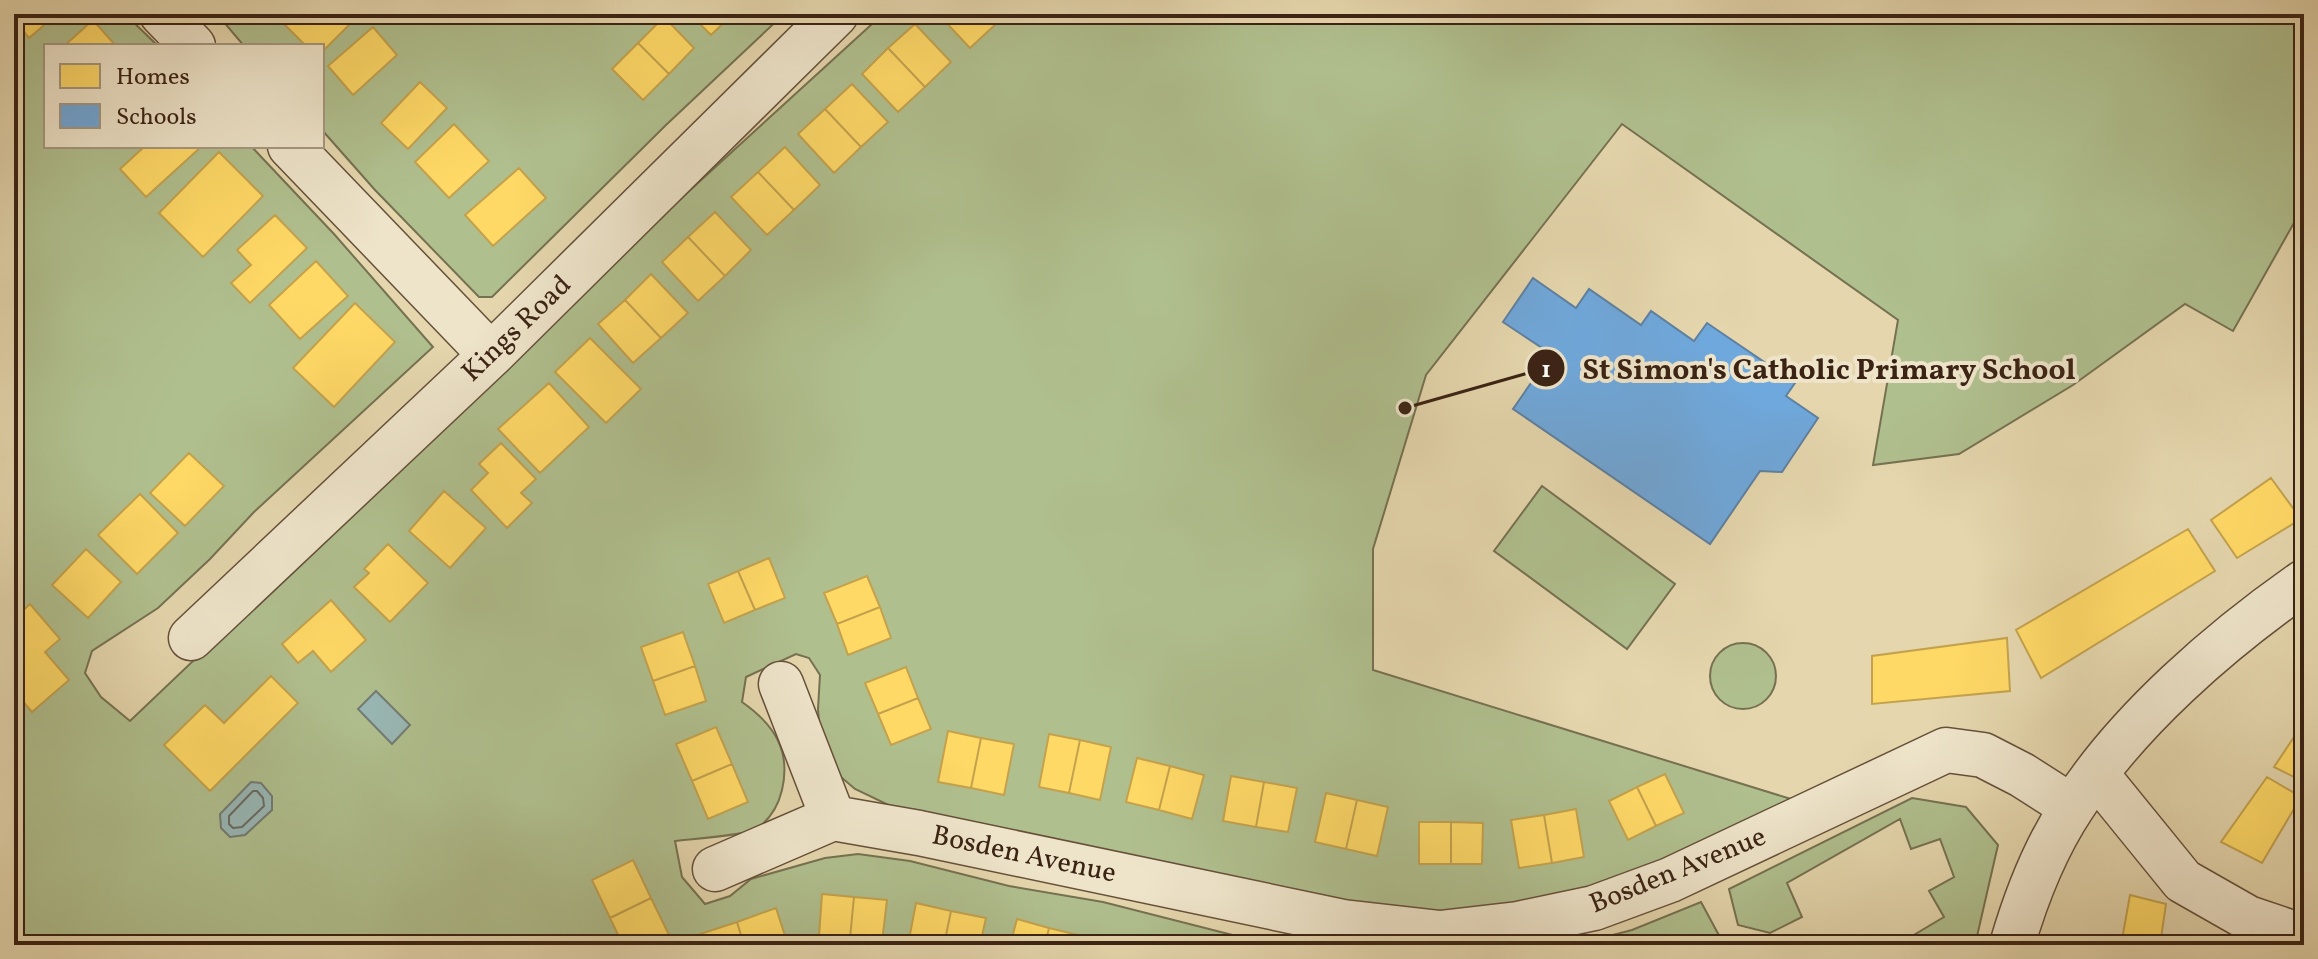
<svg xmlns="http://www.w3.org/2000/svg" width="2318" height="959" font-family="Vollkorn,serif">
	<rect width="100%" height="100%" fill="#e5d6ad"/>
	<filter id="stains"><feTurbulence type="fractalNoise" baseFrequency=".0025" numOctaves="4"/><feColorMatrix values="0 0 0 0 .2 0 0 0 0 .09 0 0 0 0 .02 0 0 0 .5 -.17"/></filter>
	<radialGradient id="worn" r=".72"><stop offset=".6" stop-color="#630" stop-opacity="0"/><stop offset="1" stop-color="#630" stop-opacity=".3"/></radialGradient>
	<path fill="#b0bf8e" stroke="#767151" stroke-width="2" d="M14 14H125L158 46H46V146H251L334 234 433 347 254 512 210 559 158 608 92 651 85 673 101 697 130 721 630 245 883 14H2304V205L2233 331 2185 304 2073 385 1959 454 1873 465 1898 320 1622 124 1426 375 1373 549V670L1791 799 1609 887 1445 915 1391 910 903 812 855 789 828 766 820 735 818 709 820 675 809 658 796 654 746 677 742 702C775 725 791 751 782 790 778 807 770 820 755 830 745 835 691 839 675 841L682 877 705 904 730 896 751 879 825 858 858 854 910 861 1009 886 1103 902 1272 945H14Z
		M217 14H784L666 125 492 297H479L375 190 322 130V46H244Z
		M1542 486 1675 584 1627 649 1494 551Z
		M1710 676a33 33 0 1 1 66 0a33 33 0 1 1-66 0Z
		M1912 798 1966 807 1998 845 1975 945H1897L1944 917 1929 891 1954 877 1940 839 1911 849 1900 819 1787 883 1802 917 1770 933 1738 925 1729 889Z
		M1701 902 1722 941 1721 945H1574L1632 930Z"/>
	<path fill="#99b7b4" stroke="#737c74" stroke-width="2" d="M376 691 410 725 392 744 358 709Z
		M251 782 261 783 272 796V810L245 835 230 837 221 828 220 814Z"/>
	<path fill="#ffd966" stroke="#c4a24d" stroke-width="2" d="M14 14H57L29 38 14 20Z
		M281 14H352L356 18 322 52V46H306L277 17Z
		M690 14H733L711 35Z
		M938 14H988L997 23 970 48Z
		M988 14H1007L997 23Z
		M664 17 694 48 669 74 638 43Z
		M93 20 116 46H64Z
		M915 24 951 62 925 87 888 48Z
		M373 27 397 55 353 95 328 66Z
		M638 43 669 74 643 100 612 69Z
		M888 48 925 87 898 112 862 74Z
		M420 82 447 108 408 149 381 123Z
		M852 84 888 122 861 147 825 109Z
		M825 109 861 147 834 173 798 134Z
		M454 124 489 161 449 198 415 162Z
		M145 146H202L146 197 120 169Z
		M785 147 820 185 794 210 758 172Z
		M219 152 263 196 203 257 159 213Z
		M519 168 546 198 493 246 465 215Z
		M758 172 794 210 767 235 731 197Z
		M715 212 751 250 725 276 688 237Z
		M275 215 307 248 250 303 231 283 251 265 237 250Z
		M688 237 725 276 698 301 662 262Z
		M316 261 348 296 300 339 269 305Z
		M651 274 688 313 661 338 625 300Z
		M625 300 661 338 633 363 598 324Z
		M355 303 395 342 334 407 293 368Z
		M590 338 641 389 606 423 555 372Z
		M549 383 589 427 540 473 498 429Z
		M501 443 536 479 521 493 532 503 507 528 471 490 488 473 479 464Z
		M189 453 224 486 185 526 150 493Z
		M2271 478 2301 519 2237 558 2211 520Z
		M444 491 486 528 450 568 409 531Z
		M140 494 178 533 137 574 98 535Z
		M2188 529 2215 571 2041 678 2016 630Z
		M388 544 428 583 390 622 354 587 369 573 364 569Z
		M86 549 121 582 88 618 52 585Z
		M769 558 785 598 755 610 738 571Z
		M738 571 755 610 724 623 708 584Z
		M867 576 880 607 837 624 824 593Z
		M331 600 366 640 331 672 313 651 298 663 282 644Z
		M30 604 60 639 45 652 69 680 32 712 14 691V619Z
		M880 607 891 638 848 655 837 624Z
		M683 632 695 666 653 681 641 647Z
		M2007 638 2010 691 1872 704V656Z
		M695 666 706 701 665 715 653 681Z
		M906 667 918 698 878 714 865 683Z
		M271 676 298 703 210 791 164 745 205 705 224 723Z
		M918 698 931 729 891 745 878 714Z
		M2304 722V782L2274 767Z
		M716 727 732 764 692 781 676 744Z
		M948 731 981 738 971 788 938 782Z
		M1049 734 1080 740 1069 793 1039 787Z
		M981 738 1014 744 1004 795 971 788Z
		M1080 740 1111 747 1100 800 1069 793Z
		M1137 758 1170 766 1159 810 1126 802Z
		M732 764 748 802 708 819 692 781Z
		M1170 766 1204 775 1192 819 1159 810Z
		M1665 774 1684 813 1656 826 1637 787Z
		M1231 776 1264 782 1256 827 1223 821Z
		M2267 777 2301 797 2262 863 2221 842Z
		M1264 782 1297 788 1288 832 1256 827Z
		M1637 787 1656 826 1628 840 1609 801Z
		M1326 793 1357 800 1346 849 1315 842Z
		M1357 800 1388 807 1377 856 1346 849Z
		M1576 809 1584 857 1552 863 1544 815Z
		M1544 815 1552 863 1519 868 1511 820Z
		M1419 822H1451V864H1419Z
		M1451 822 1483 823 1482 864H1451Z
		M633 860 651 898 610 918 592 880Z
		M822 894 854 897 850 938 819 936Z
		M2130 895 2166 904 2160 945H2121Z
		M854 897 887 900 882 942 850 938Z
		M651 898 670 937 652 945H623L610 918Z
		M916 903 951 911 944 945H908Z
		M776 908 788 945H744L737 922Z
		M951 911 986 918 980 945H944Z
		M1017 919 1049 928 1045 945H1010Z
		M737 922 744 945H701L697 935Z
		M1049 928 1082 936 1079 945H1045Z"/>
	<path fill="#6fa8dc" stroke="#5f80a0" stroke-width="2" d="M1533 278 1576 308 1589 289 1641 325 1651 311 1694 341 1707 323 1795 383 1786 396 1818 418 1782 472 1760 471 1710 544 1513 409 1551 354 1503 322Z"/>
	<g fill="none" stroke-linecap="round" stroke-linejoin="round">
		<path stroke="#6a6d64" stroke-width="2" d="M253 791H257L263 798 264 806 242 827 233 828 229 824V816Z"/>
		<defs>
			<path id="minor" d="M162 14 193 46
				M290 146 491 355
				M191 638 491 355 836 14
				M781 684 833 818 919 833 1343 922 1440 933 1518 924 1594 908 1670 880 1946 750 1983 755 2022 775 2072 807
				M2096 774 2183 881 2248 918 2304 937
				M715 869 833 818
				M2012 945C2026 897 2045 848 2073 806 2128 720 2221 640 2304 582"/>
		</defs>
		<use href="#minor" stroke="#66503a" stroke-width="47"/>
		<use href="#minor" stroke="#eee4ca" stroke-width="44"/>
	</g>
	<g text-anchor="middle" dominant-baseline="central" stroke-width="8" stroke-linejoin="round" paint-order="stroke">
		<g font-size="28" fill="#3b2314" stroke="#eee4ca">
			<text transform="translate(517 329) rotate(-44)">Kings Road</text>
			<text transform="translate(1024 855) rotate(12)">Bosden Avenue</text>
			<text transform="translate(1678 871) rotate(-22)">Bosden Avenue</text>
		</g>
	</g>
	<path fill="none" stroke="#3b2314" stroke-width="3" d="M1405 408L1546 368"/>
	<g fill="#3b2314" stroke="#eee4ca" stroke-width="3">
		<circle cx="1405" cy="408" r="8"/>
		<circle cx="1546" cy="368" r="20"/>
	</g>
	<g font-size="24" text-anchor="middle" font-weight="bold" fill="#fff">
		<text x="1546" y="377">1</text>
	</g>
	<g font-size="30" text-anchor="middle" font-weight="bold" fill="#3b2314" stroke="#eee4ca" stroke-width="8" stroke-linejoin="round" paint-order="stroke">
		<text x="1829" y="379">St Simon's Catholic Primary School</text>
	</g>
	<rect width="2318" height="959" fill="none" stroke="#e5d6ad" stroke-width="48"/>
	<rect x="16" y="16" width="2286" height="927" fill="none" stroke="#3b2314" stroke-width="4"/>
	<rect x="24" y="24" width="2270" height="911" fill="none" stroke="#3b2314" stroke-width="2"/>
	<rect x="44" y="44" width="280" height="104" fill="#eee4ca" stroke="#a69781" stroke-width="2"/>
	<rect x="60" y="64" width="40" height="24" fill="#ffd966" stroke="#a69781" stroke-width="2"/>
	<text x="116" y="84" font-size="24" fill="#3b2314">Homes</text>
	<rect x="60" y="104" width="40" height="24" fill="#6fa8dc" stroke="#a69781" stroke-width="2"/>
	<text x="116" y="124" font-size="24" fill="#3b2314">Schools</text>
	<rect width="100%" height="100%" filter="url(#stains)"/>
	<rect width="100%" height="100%" fill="url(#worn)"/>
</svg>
